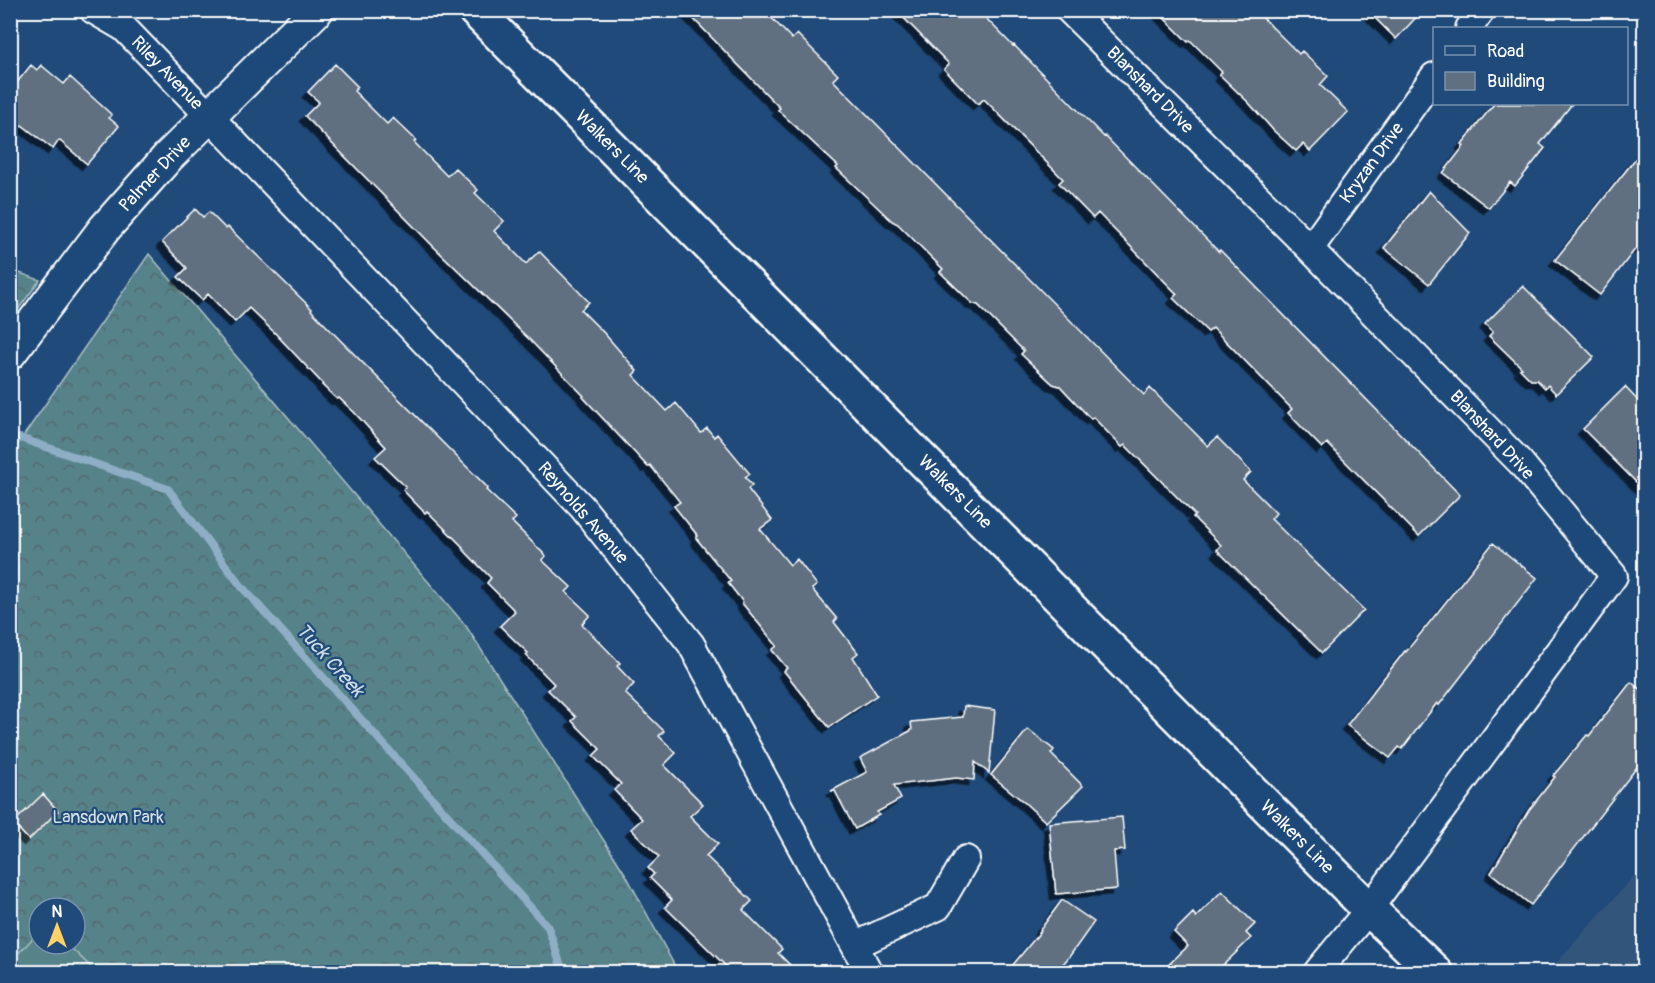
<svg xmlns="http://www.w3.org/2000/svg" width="1655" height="983" font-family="Pangolin,sans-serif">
	<defs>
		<pattern id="forest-crowns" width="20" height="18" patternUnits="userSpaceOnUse" patternTransform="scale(1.5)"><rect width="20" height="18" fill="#578289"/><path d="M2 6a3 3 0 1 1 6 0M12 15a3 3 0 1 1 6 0" fill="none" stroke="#526a6e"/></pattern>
		<filter id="shadow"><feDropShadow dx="-5.5" dy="5.5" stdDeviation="0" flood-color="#0009"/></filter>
	</defs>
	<rect width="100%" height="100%" fill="#1f4a7a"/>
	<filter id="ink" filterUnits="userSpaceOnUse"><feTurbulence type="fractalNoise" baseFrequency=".0167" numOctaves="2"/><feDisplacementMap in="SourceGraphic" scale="12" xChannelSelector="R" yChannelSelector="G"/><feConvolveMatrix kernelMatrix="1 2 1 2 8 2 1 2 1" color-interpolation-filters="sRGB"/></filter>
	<g filter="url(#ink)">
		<path fill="#32557c" d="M1644 865V972H1548Z"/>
		<path fill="url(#forest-crowns)" stroke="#abc0c4" stroke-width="1.5" fill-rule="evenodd" d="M149 254 466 626 626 875 678 972H11V454ZM39 908H75V944H39Z
			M11 270 40 280 11 319 10 270Z"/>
		<path fill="#578289" stroke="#abc0c4" stroke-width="1.5" d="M39 932V944H67L96 972H11V961Z"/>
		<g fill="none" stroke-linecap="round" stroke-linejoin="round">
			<path stroke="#8eaec5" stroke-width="8" d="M20 438 168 489 242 587 548 927 563 972"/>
		</g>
		<path fill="#607080" stroke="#fff" stroke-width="1.5" filter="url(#shadow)" d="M685 10H764L792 39 797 34 838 75 833 80 1144 395 1150 388 1208 446 1217 437 1251 472 1243 480 1276 513 1271 519 1364 610 1322 653 1217 550 1221 545 1193 517 1195 515 1125 445 1122 447 1093 417 1091 419 1060 386 1053 384 1021 354 1024 351 978 305 972 303 940 272 943 269 898 224 892 221 836 168 838 166 778 110 780 108Z
			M896 10H978L1013 46 1014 45 1104 137 1105 136 1219 252 1220 250 1460 495 1419 536 1327 443 1322 448 1288 413 1292 409 1213 328 1208 332 1173 298 1177 294 1098 213 1093 218 1059 183 1063 179 984 99 978 104 944 69 949 64Z
			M1156 10H1255L1299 54 1302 51 1328 76 1320 85 1348 112 1310 151 1303 144 1296 151 1274 131 1249 103 1220 75 1222 72 1190 40 1188 42Z
			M1367 10H1423L1396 39Z
			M335 64 358 87 354 91 387 124 393 118 416 140 414 142 447 176 455 168 478 190 475 193 504 221 494 231 526 264 539 251 589 302 581 310 604 333 637 371 633 375 667 411 676 403 701 433 707 428 714 437 717 434 750 474 745 477 752 485 748 489 772 520 760 529 790 565 797 559 817 585 812 589 837 619 834 622 858 653 853 657 877 695 829 727 784 671 787 668 772 650 777 646 742 603 743 602 728 583 731 581 696 538 698 536 674 506 680 502 650 465 648 467 583 397 584 396 529 339 433 246 305 116 319 102 308 92Z
			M31 65 37 70 41 65 64 84 70 77 112 115 109 118 119 126 87 164 59 140 53 149 22 125 10 139V91Z
			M1494 104H1572L1540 144 1545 148 1515 186 1510 182 1489 208 1443 173 1464 146 1462 144Z
			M1644 148V248H1636L1600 295 1555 260Z
			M1429 191 1470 233 1429 284 1384 248Z
			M195 209 203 217 209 212 226 229 228 227 312 309 311 310 342 342 488 488 486 490 516 518 512 522 546 556 542 560 571 587 566 592 590 615 582 624 620 663 617 666 634 684 625 693 664 731 659 736 676 753 664 765 703 804 690 816 718 844 706 856 752 901 743 910 782 949 778 953 797 972H732L665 907 672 900 650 878 654 874 648 868 659 857 631 829 642 819 614 790 621 784 593 756 600 749 572 721 576 717 548 690 554 684 526 655 528 653 500 626 515 611 487 583 491 578 462 548 463 547 427 511 425 513 403 490 406 487 375 457 386 447 354 412 339 398 337 399 322 385 323 384 275 333 249 308 235 322 208 294 202 300 178 277 187 268 162 242Z
			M1523 286 1594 357 1556 394 1548 385 1545 388 1537 380H1531L1520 369 1522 368 1489 336 1493 332 1485 324Z
			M1625 387 1644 407V490L1583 429Z
			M1493 543 1537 578 1439 705 1437 703 1402 749 1399 747 1390 758 1347 725 1405 651 1406 652Z
			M1631 682 1644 692V758L1531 905 1491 873 1529 810 1555 777 1553 776 1587 735 1589 736Z
			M964 706 995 710 989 773 975 762 974 780 956 778 894 785 901 799 877 812 879 815 855 829 835 791H831L867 772 860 758 912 730 911 722 963 717Z
			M1028 729 1054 750 1051 754 1083 786 1046 822 1025 803 991 775Z
			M43 794 58 811 29 840 13 823Z
			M1122 817 1125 850 1114 851 1117 889 1056 894 1049 823Z
			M1222 891 1255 924 1246 933 1251 938 1216 972H1161L1188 946 1174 932 1193 913 1196 917Z
			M1062 900 1094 922 1069 957 1056 972H1007L1041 931 1040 930Z"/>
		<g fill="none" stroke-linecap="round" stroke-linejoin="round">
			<defs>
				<path id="minor" d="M93 10 124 28 210 117 582 507 691 644 869 972
					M1069 10 1310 249 1520 462 1614 576 1369 909 1317 972
					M1469 28 1482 10
					M1310 249 1434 76
					M856 945 938 907 966 859"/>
				<path id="tertiary" d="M10 353 105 228 168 157 317 10"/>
				<path id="secondary" d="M475 10 1369 909 1435 972"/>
			</defs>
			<use href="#minor" stroke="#fff" stroke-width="30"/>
			<use href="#tertiary" stroke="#fff" stroke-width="36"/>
			<use href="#secondary" stroke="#fff" stroke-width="38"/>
			<use href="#minor" stroke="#1f4a7a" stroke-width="26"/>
			<use href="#tertiary" stroke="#1f4a7a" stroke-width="32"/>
			<use href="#secondary" stroke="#1f4a7a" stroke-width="33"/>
		</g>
	</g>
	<g text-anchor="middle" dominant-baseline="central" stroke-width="4.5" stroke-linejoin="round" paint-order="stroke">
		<g font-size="18" fill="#fff" stroke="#1f4a7a">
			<text transform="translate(167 73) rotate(46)">Riley Avenue</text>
			<text transform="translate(1150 90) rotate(45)">Blanshard Drive</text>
			<text transform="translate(612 147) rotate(45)">Walkers Line</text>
			<text transform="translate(1372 163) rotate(-54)">Kryzan Drive</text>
			<text transform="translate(155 174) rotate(-47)">Palmer Drive</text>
			<text transform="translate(1492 435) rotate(47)">Blanshard Drive</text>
			<text transform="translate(955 492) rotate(45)">Walkers Line</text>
			<text transform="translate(583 513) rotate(49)">Reynolds Avenue</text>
			<text transform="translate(1297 837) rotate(45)">Walkers Line</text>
		</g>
		<g font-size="18" fill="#d5e0e2" stroke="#1f4a7a">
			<text x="108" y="817">Lansdown Park</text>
		</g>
		<g font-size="20" font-style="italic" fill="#d0dde7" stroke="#1f4a7a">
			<text transform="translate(330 660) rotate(48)">Tuck Creek</text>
		</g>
	</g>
	<rect width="1655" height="983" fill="none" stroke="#1f4a7a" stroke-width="36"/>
	<rect x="18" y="18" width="1619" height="947" fill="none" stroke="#fff" stroke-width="2" filter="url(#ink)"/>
	<rect x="1433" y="27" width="195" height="78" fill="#1f4a7a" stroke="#7992af" stroke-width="1.5"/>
	<rect x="1445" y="46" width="30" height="9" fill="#1f4a7a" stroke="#7992af" stroke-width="1.5"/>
	<text x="1487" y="57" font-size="18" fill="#ffffff">Road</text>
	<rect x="1445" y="72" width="30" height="18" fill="#607080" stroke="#7992af" stroke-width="1.5"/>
	<text x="1487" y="87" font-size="18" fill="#ffffff">Building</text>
	<g transform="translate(57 926)"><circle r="28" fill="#1f4a7a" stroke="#7992af" stroke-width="1.5"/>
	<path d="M0-4.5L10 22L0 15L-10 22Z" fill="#ffd166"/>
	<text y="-9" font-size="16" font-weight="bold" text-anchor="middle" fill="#ffffff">N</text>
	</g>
</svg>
